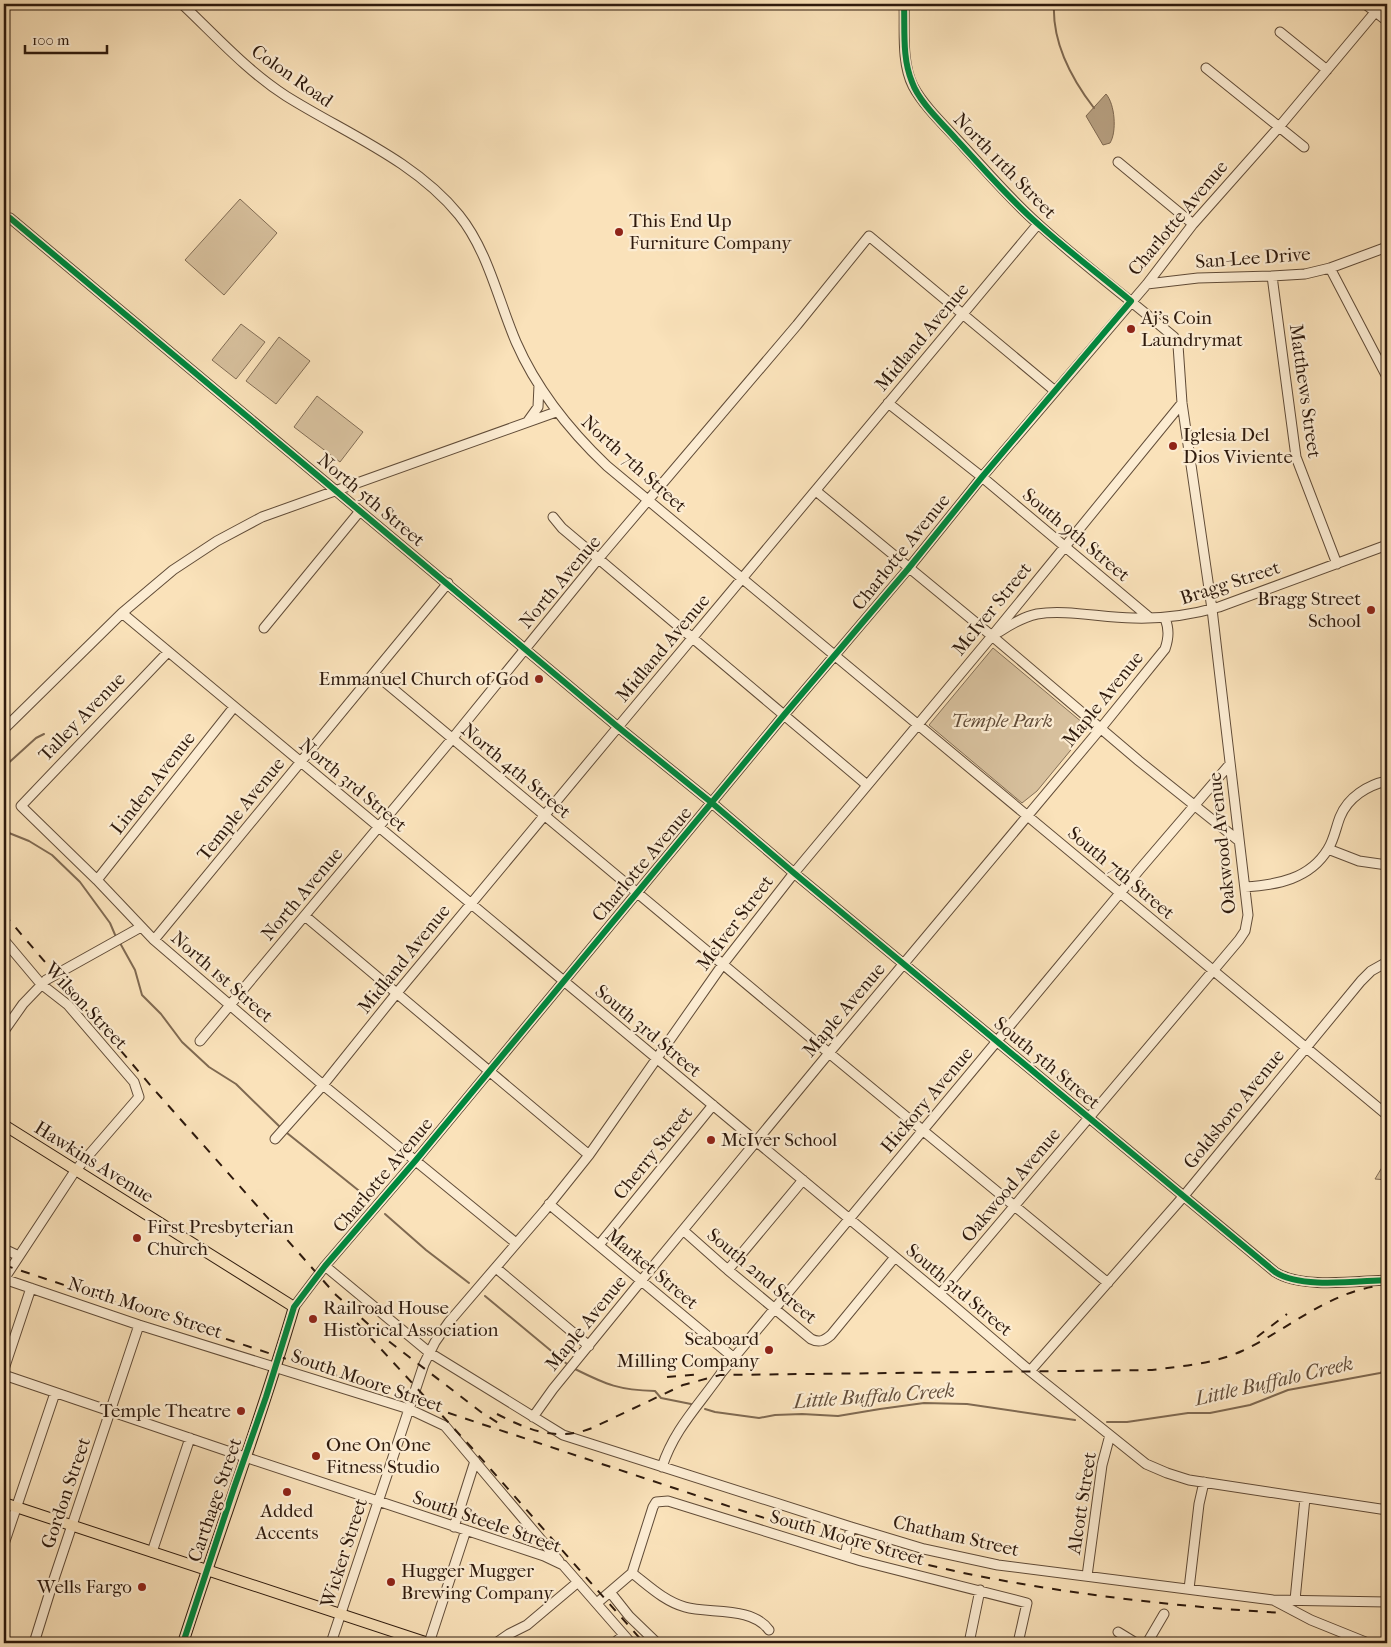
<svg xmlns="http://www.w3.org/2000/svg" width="1391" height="1647" font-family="'IM FELL French Canon',serif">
	<rect width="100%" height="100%" fill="#fae2ba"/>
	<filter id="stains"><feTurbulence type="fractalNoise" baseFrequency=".004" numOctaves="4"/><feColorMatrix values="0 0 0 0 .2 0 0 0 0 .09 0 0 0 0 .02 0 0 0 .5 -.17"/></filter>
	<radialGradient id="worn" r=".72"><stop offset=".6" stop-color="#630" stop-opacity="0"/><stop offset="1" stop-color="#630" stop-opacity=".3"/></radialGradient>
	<path fill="#d7c09d" stroke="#826d55" d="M240 199 277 233 224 295 185 260Z
		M241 324 265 342 236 379 212 360Z
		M279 337 310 361 276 404 246 381Z
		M317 396 363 432 340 462 294 427Z
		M993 648 1089 728 1037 791 1022 803 929 725Z
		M1387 1159V1180L1375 1179Z"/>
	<path fill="#b59e7f" stroke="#7f6951" d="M1106 94C1115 104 1117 132 1110 143L1103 145 1086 116Z"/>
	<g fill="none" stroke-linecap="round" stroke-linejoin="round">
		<path stroke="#7f6951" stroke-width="2" d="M1054 4C1052 43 1071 78 1094 108
			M4 767 36 738 44 734
			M4 831 29 841 52 855 80 882 110 923 116 937
			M120 943 135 970 142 995 161 1014 182 1042 209 1067 236 1084 279 1126
			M287 1133 368 1198
			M385 1214 426 1250 469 1283
			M485 1296 567 1364
			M575 1369C607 1385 619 1390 655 1391L661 1398 691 1404
			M705 1409 715 1412 759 1418 775 1415 802 1414 838 1416 880 1409 924 1403 967 1404 1075 1420
			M1107 1422H1127L1188 1413H1210L1250 1405 1288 1390 1380 1373 1387 1370"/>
		<defs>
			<path id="minor" d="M182 4C216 36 246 70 286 96 345 133 414 160 459 215 488 251 498 300 516 342 537 390 569 430 607 466L1387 1115
				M904 4C905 30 901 62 913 86 924 107 948 129 964 147 988 173 1011 200 1037 223 1081 263 1129 299 1174 337L1178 345 1182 403 1212 609 1248 915 1245 931 1239 940 940 1294
				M1365 4 1387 21
				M1280 32 1327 70
				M1206 68 1304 147
				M1118 162 1193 224
				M10 218 618 727 712 803 794 873 1275 1272C1301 1289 1356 1281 1387 1280
				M1330 268 1387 377
				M1272 276 1296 457 1337 564
				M1147 284 1198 278 1272 276 1305 274 1330 268 1387 247
				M888 403 982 477 1150 618
				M528 421 538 407 539 385
				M816 491 992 636 1139 761 1239 841
				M553 517 562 528 867 785
				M122 613 948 1301 1030 1371 1146 1464 1167 1473 1189 1480 1387 1510
				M264 628 360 511
				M999 632C1011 624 1023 617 1037 614 1066 609 1103 618 1133 618 1163 619 1191 615 1219 607L1387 545
				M168 652 21 806 97 880 153 939 323 1085 516 1243
				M374 673 829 1053 1108 1283
				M4 729 122 613 173 570 217 541 262 517 556 412
				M1328 849 1359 861 1387 865
				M97 880 234 707
				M1245 887C1277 885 1310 879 1328 849 1334 840 1336 827 1340 817 1348 797 1368 785 1387 781
				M305 916 589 1155
				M4 940 41 984 68 1005 134 1082 139 1097 75 1171 4 1279
				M154 940 448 583
				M4 1031 23 1004 46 980 141 927
				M200 1041 452 739 599 558 797 325 869 236 1055 391
				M275 1139 323 1085 396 994 618 727 1038 224
				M549 1204 734 1358
				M684 1231 728 1270 811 1339C819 1343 824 1341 831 1335L895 1257
				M599 1245 713 1105
				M4 1249 19 1256
				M325 1266 430 1353 563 1435 851 1527 924 1549 998 1565 1273 1600 1387 1602
				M496 1268 589 1346
				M728 1270 803 1180
				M4 1279 139 1325 377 1399 409 1409 445 1426 559 1561
				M294 1307 325 1266 416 1160 784 715 908 569 982 477 1147 284 1193 224 1279 127 1382 4
				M4 1369 31 1288
				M1030 1371 1183 1197 1361 981 1371 971 1387 962
				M4 1375 245 1457 544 1556 563 1565 631 1643
				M533 1417 553 1389 641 1281 829 1053 1101 728 1165 649C1169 637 1169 629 1165 618
				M662 1467C674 1429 700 1404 722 1372L1140 869 1230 764
				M454 1527 475 1461
				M4 1544 55 1393
				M152 1552 190 1438
				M845 1556 851 1527
				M632 1573C649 1586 664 1601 685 1607 709 1614 752 1606 769 1630
				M1087 1576 1102 1465 1110 1435
				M1189 1589 1199 1504 1204 1482
				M610 1592 629 1616 657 1643
				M1295 1600 1305 1498
				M1275 1601 1311 1620 1368 1643
				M597 1603 632 1573 653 1507 656 1502 668 1501 861 1561 1027 1603 1018 1643
				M1118 1632 1136 1643
				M34 1643 53 1582 139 1325
				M331 1643 424 1364 435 1342 449 1322 545 1210 589 1155 723 964 794 873 992 636 1182 403
				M429 1643 466 1530
				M496 1643 509 1634 527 1625 578 1582
				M614 1643 624 1635
				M969 1643 980 1590
				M1147 1643 1164 1614"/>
			<path id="major" d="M4 1125 294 1307C261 1420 219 1531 183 1643
				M4 1503 428 1643"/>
		</defs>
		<use href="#minor" stroke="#614c38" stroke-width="11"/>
		<use href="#major" stroke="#2e1a0d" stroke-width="12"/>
		<use href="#minor" stroke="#fcecd2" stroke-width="9"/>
		<use href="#major" stroke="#fae2ba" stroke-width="10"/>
		<path stroke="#2e1a0d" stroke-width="2" stroke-dasharray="9 9" stroke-linecap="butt" d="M4 914 151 1086 336 1295 378 1333 481 1412 503 1426
			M4 1265 719 1503C802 1531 887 1557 973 1575 1076 1595 1180 1607 1284 1613
			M357 1323 472 1448 644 1643
			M1257 1337 1287 1314
			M667 1377 702 1374
			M497 1414C528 1430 557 1442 592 1428L683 1385 720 1375 1152 1370C1183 1366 1213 1364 1242 1351 1291 1328 1331 1289 1387 1285"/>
		<defs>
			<path id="cycleway" d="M10 218 618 727 712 803 794 873 1275 1272C1301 1289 1356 1281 1387 1280
				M183 1643 234 1488 266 1397 294 1307 325 1266 416 1160 784 715 908 569 982 477 1131 301C1100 275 1068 251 1038 224 1008 198 983 168 956 139 942 123 919 102 912 82 902 58 905 30 904 4"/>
		</defs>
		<use href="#cycleway" stroke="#fcecd2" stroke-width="9"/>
		<use href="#cycleway" stroke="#00873e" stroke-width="6"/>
	</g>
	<g fill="#8f2418" stroke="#fcecd2" stroke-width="2">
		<circle cx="619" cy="232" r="5"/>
		<circle cx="1131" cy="329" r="5"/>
		<circle cx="1173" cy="446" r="5"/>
		<circle cx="1371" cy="610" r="5"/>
		<circle cx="539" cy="679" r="5"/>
		<circle cx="711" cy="1140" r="5"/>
		<circle cx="137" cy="1238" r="5"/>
		<circle cx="313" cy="1319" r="5"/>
		<circle cx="769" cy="1350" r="5"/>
		<circle cx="241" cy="1411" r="5"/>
		<circle cx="316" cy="1456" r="5"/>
		<circle cx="287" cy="1492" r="5"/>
		<circle cx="391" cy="1582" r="5"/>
		<circle cx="142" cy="1587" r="5"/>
	</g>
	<g text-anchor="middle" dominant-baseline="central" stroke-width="4.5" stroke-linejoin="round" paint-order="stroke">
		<g font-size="19" fill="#2e1a0d" stroke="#fcecd2">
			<text transform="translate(292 76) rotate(35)">Colon Road</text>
			<text transform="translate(1005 166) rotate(46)">North 11th Street</text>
			<text transform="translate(1178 218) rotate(-50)">Charlotte Avenue</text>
			<text transform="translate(1253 258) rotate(-4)">San-Lee Drive</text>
			<text transform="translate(922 337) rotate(-50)">Midland Avenue</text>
			<text transform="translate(1305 391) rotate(82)">Matthews Street</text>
			<text transform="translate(634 464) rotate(42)">North 7th Street</text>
			<text transform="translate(371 500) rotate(40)">North 5th Street</text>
			<text transform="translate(1076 535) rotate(40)">South 9th Street</text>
			<text transform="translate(901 552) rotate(-51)">Charlotte Avenue</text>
			<text transform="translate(560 582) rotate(-50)">North Avenue</text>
			<text transform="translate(1230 583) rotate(-18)">Bragg Street</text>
			<text transform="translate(992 609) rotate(-51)">McIver Street</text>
			<text transform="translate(663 648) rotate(-50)">Midland Avenue</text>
			<text transform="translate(1103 699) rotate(-51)">Maple Avenue</text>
			<text transform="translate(82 717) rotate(-46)">Talley Avenue</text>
			<text transform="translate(516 771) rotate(40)">North 4th Street</text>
			<text transform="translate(153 783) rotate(-52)">Linden Avenue</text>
			<text transform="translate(353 785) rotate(40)">North 3rd Street</text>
			<text transform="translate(241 809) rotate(-51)">Temple Avenue</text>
			<text transform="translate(1222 843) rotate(-96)">Oakwood Avenue</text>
			<text transform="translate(642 864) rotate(-50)">Charlotte Avenue</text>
			<text transform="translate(1121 873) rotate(40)">South 7th Street</text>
			<text transform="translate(302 894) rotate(-50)">North Avenue</text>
			<text transform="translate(735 923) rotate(-53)">McIver Street</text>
			<text transform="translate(404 959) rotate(-51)">Midland Avenue</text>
			<text transform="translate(222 977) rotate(41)">North 1st Street</text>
			<text transform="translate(86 1006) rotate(47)">Wilson Street</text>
			<text transform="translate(844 1010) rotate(-50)">Maple Avenue</text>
			<text transform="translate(648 1031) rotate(40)">South 3rd Street</text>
			<text transform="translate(1047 1063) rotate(40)">South 5th Street</text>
			<text transform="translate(927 1100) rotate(-50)">Hickory Avenue</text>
			<text transform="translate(1234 1109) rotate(-51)">Goldsboro Avenue</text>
			<text transform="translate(653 1153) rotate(-51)">Cherry Street</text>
			<text transform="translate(94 1162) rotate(32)">Hawkins Avenue</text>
			<text transform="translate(383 1175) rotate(-50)">Charlotte Avenue</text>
			<text transform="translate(1011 1185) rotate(-50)">Oakwood Avenue</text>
			<text transform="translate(652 1269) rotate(40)">Market Street</text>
			<text transform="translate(762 1276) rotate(40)">South 2nd Street</text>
			<text transform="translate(959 1290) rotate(40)">South 3rd Street</text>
			<text transform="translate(145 1308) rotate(18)">North Moore Street</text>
			<text transform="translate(586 1323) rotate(-51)">Maple Avenue</text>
			<text transform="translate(367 1381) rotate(19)">South Moore Street</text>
			<text transform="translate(66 1493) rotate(-71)">Gordon Street</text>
			<text transform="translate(215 1500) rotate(-71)">Carthage Street</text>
			<text transform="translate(1082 1503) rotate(-81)">Alcott Street</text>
			<text transform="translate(487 1522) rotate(19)">South Steele Street</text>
			<text transform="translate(956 1536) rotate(13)">Chatham Street</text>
			<text transform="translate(847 1538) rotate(16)">South Moore Street</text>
			<text transform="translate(344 1553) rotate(-72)">Wicker Street</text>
		</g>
		<g font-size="19" fill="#2e1a0d" stroke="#fcecd2" text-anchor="start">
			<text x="629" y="221">This End Up<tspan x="629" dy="22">Furniture Company</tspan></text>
			<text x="1141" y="318">Aj's Coin<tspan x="1141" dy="22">Laundrymat</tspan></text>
			<text x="1183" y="435">Iglesia Del<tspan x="1183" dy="22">Dios Viviente</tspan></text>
			<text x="1361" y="599" text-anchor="end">Bragg Street<tspan x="1361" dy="22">School</tspan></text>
			<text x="529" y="679" text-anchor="end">Emmanuel Church of God</text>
			<text x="721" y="1140">McIver School</text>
			<text x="147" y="1227">First Presbyterian<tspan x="147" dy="22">Church</tspan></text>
			<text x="323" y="1308">Railroad House<tspan x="323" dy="22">Historical Association</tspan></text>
			<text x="759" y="1339" text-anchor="end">Seaboard<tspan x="759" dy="22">Milling Company</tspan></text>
			<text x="231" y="1411" text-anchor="end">Temple Theatre</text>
			<text x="326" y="1445">One On One<tspan x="326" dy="22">Fitness Studio</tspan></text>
			<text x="287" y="1511" text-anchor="middle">Added<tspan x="287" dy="22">Accents</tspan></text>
			<text x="401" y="1571">Hugger Mugger<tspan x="401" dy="22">Brewing Company</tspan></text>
			<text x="132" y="1587" text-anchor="end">Wells Fargo</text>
		</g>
		<g font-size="19" font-style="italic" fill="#614c38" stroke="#fcecd2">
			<text x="1002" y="721">Temple Park</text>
		</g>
		<g font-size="20" font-style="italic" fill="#644f3b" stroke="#fcecd2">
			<text transform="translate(1274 1381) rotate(-13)">Little Buffalo Creek</text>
			<text transform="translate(874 1396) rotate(-4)">Little Buffalo Creek</text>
		</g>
	</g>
	<rect width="1391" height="1647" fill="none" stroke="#fae2ba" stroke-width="20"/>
	<rect x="5" y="5" width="1381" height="1637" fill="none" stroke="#2e1a0d" stroke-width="2.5"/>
	<rect x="10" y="10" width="1371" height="1627" fill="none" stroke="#2e1a0d"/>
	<path d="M25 45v8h82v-8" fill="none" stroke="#2e1a0d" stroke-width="2.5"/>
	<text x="32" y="45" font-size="15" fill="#2e1a0d" stroke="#fcecd2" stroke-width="4" paint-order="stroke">100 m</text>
	<rect width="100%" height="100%" filter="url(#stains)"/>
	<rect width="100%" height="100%" fill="url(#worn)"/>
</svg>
